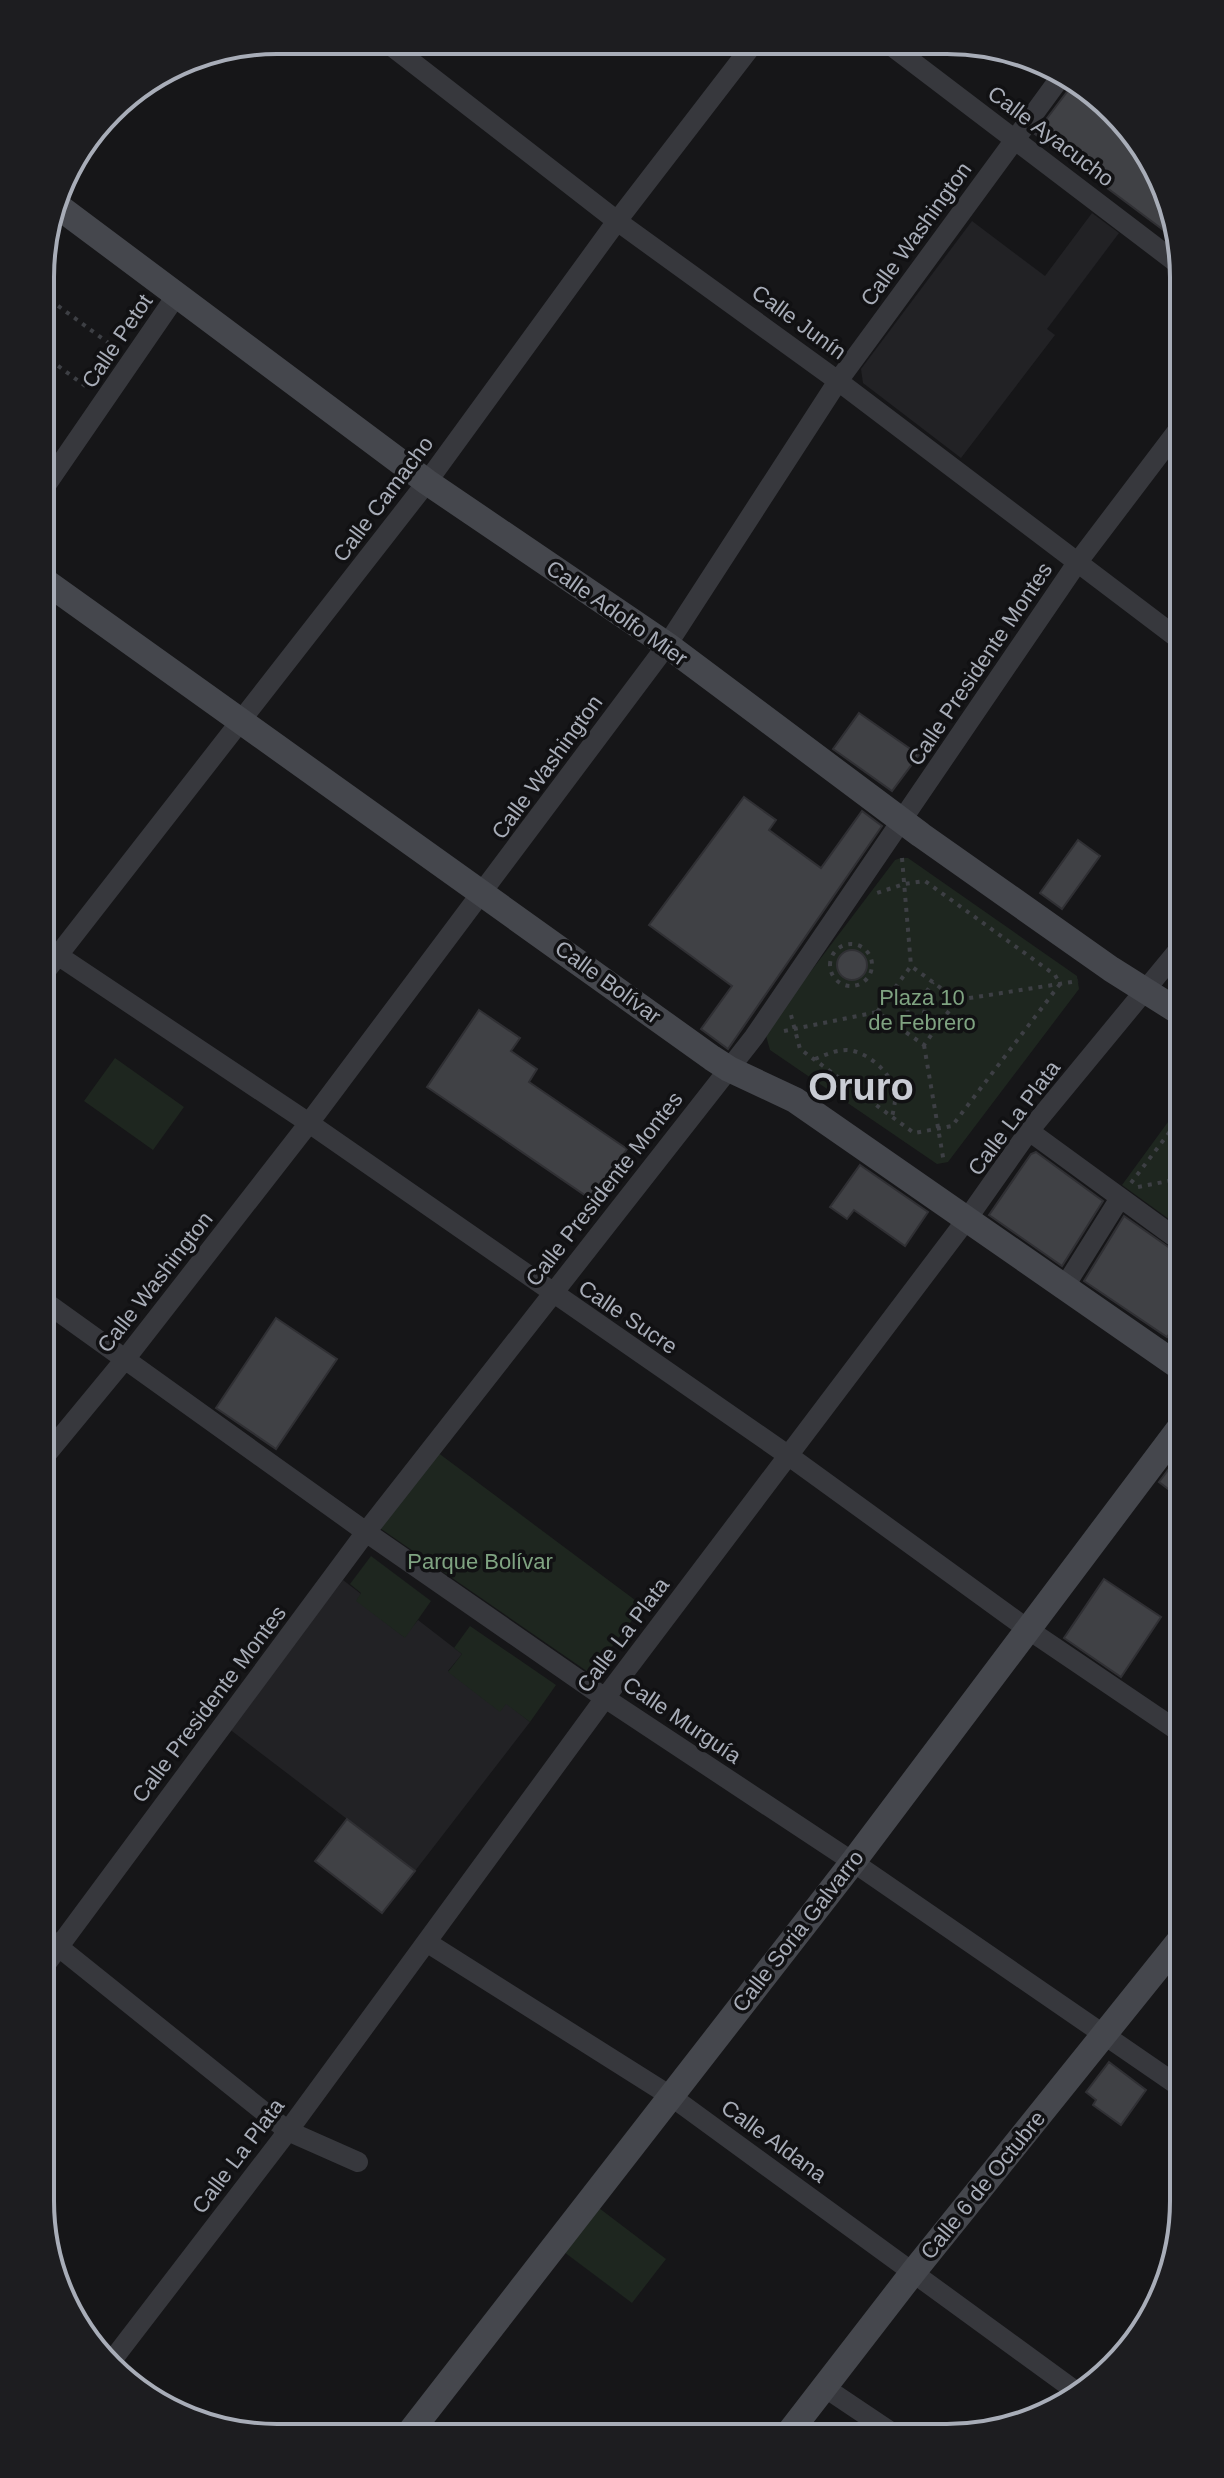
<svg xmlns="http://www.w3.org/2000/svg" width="1224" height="2478" font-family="Arial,sans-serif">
	<rect width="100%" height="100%" fill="#161618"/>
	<path fill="#222225" d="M1092 213 1119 233 1047 329 1055 335 961 458 863 383 861 369 972 221 1045 276Z
		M343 1580 361 1594 357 1600 404 1637 418 1620 462 1654 448 1671 500 1711 506 1703 530 1722 415 1871 228 1728Z"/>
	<path fill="#1e261f" d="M901 858H908L1077 976 1079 989 948 1162 937 1164 770 1050 765 1032 895 860Z
		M115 1058 184 1107 153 1150 84 1101Z
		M1184 1100V1230L1122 1185Z
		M433 1449 643 1606 591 1674 374 1524Z
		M371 1556 431 1601 405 1638 356 1601 361 1593 350 1584Z
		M470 1626 556 1685 530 1722 506 1704 500 1712 448 1672 462 1654 454 1648Z
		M599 2208 666 2259 632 2303 564 2252Z"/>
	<path fill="#404145" stroke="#303034" stroke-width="2" d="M1073 84 1103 99 1172 201 1178 241 1035 134Z
		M859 713 919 755 892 791 833 749Z
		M744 797 776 820 769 830 821 868 862 811 882 826 728 1049 701 1029 732 986 649 925Z
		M1078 840 1100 856 1062 909 1040 893Z
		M837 965a15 15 0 1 1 30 0a15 15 0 1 1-30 0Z
		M479 1010 520 1038 511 1051 537 1069 529 1082 627 1149 592 1200 427 1087Z
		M1036 1152 1103 1201 1062 1266 989 1215 1031 1154Z
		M860 1165 928 1212 905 1246 854 1210 847 1219 830 1207Z
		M1124 1216 1184 1258V1313L1167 1337 1084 1281Z
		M276 1318 337 1359 276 1449 216 1408Z
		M1184 1449V1501L1159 1482Z
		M1104 1579 1161 1617 1121 1677 1064 1638Z
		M347 1819 415 1871 382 1913 315 1861Z
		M1109 2062 1146 2090 1121 2125 1093 2105 1096 2100 1086 2092Z"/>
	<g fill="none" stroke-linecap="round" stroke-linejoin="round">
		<path stroke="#3d3f44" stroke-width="4" stroke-dasharray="4 6" stroke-linecap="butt" d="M42 294 118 350
			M42 354 88 388
			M902 858 911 966
			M830 965a21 21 0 1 1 42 0a21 21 0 1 1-42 0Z
			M893 990 909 1001
			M907 1008a9 9 0 1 1 18 0a9 9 0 1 1-18 0Z
			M921 1000 933 982
			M957 1000 911 966 877 1012 924 1045 957 1000 1078 981
			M924 1013 940 1024
			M791 1015 800 1049 914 1133 952 1126 1060 984 1055 975 925 881 904 884 877 893
			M900 1029 911 1015
			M784 1031 877 1012
			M924 1045 944 1163
			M815 1059C825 1055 835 1050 847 1050 866 1051 890 1071 895 1091 896 1099 894 1108 892 1117
			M1131 1183 1184 1113
			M1138 1187 1184 1178"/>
		<path stroke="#37383d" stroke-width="20" d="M385 41 617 221 838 381 1184 643
			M889 44 1182 267
			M42 491 176 296
			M41 944 309 1123 789 1456 1029 1630 1184 1735
			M41 977 427 482 617 221 754 43
			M1029 1131 1184 1244
			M1065 1286 1120 1198
			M41 1299 366 1532 605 1698 853 1862 1183 2089
			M41 1461 126 1358 309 1123 667 645 838 381 1060 78
			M40 1932 288 2131 358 2162
			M428 1943 672 2097 1081 2395
			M40 1972 366 1532 754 1037 1077 563 1184 422
			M110 2363 288 2131 605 1698 967 1219 1029 1131 1184 943
			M824 2387 900 2438"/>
		<path stroke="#45474d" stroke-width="26" d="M55 204 427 482 667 645 921 835 1111 969 1184 1015
			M42 579 712 1058 729 1069 795 1100 1184 1370
			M407 2436 853 1862 1184 1422
			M785 2438 914 2271 1184 1935"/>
	</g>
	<g text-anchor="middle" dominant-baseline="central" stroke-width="7" stroke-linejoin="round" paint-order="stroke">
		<g font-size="22" fill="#a8adb8" stroke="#111113">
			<text transform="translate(1051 136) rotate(37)">Calle Ayacucho</text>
			<text transform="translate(916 234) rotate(-54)">Calle Washington</text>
			<text transform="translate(799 322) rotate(36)">Calle Junín</text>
			<text transform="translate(117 341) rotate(-56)">Calle Petot</text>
			<text transform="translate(383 499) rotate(-53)">Calle Camacho</text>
			<text transform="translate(617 613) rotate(35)">Calle Adolfo Mier</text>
			<text transform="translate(980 664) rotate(-56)">Calle Presidente Montes</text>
			<text transform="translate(547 767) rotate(-54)">Calle Washington</text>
			<text transform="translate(608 982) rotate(36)">Calle Bolívar</text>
			<text transform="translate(1014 1118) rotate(-53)">Calle La Plata</text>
			<text transform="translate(604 1189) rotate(-52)">Calle Presidente Montes</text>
			<text transform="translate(155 1282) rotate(-52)">Calle Washington</text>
			<text transform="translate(628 1317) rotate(34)">Calle Sucre</text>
			<text transform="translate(623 1635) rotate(-53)">Calle La Plata</text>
			<text transform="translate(209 1704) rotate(-53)">Calle Presidente Montes</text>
			<text transform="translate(682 1720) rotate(34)">Calle Murguía</text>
			<text transform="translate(798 1931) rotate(-52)">Calle Soria Galvarro</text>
			<text transform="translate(774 2141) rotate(36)">Calle Aldana</text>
			<text transform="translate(238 2156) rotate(-53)">Calle La Plata</text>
			<text transform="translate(983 2185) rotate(-51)">Calle 6 de Octubre</text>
		</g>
		<g font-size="22" fill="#7fa381" stroke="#111113">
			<text x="922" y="997">Plaza 10<tspan x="922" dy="25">de Febrero</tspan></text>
			<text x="480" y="1561">Parque Bolívar</text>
		</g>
		<g font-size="38" font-weight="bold" fill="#c9ccd4" stroke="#111113">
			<text x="861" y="1087">Oruro</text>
		</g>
	</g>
	<path d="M0 0H1224V2478H0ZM277 54H947A223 223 0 0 1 1170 277V2201A223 223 0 0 1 947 2424H277A223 223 0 0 1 54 2201V277A223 223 0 0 1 277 54Z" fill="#1d1d20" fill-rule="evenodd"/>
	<path fill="none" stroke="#a8adb8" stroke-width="4" d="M277 54H947A223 223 0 0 1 1170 277V2201A223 223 0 0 1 947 2424H277A223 223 0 0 1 54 2201V277A223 223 0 0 1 277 54Z"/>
</svg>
